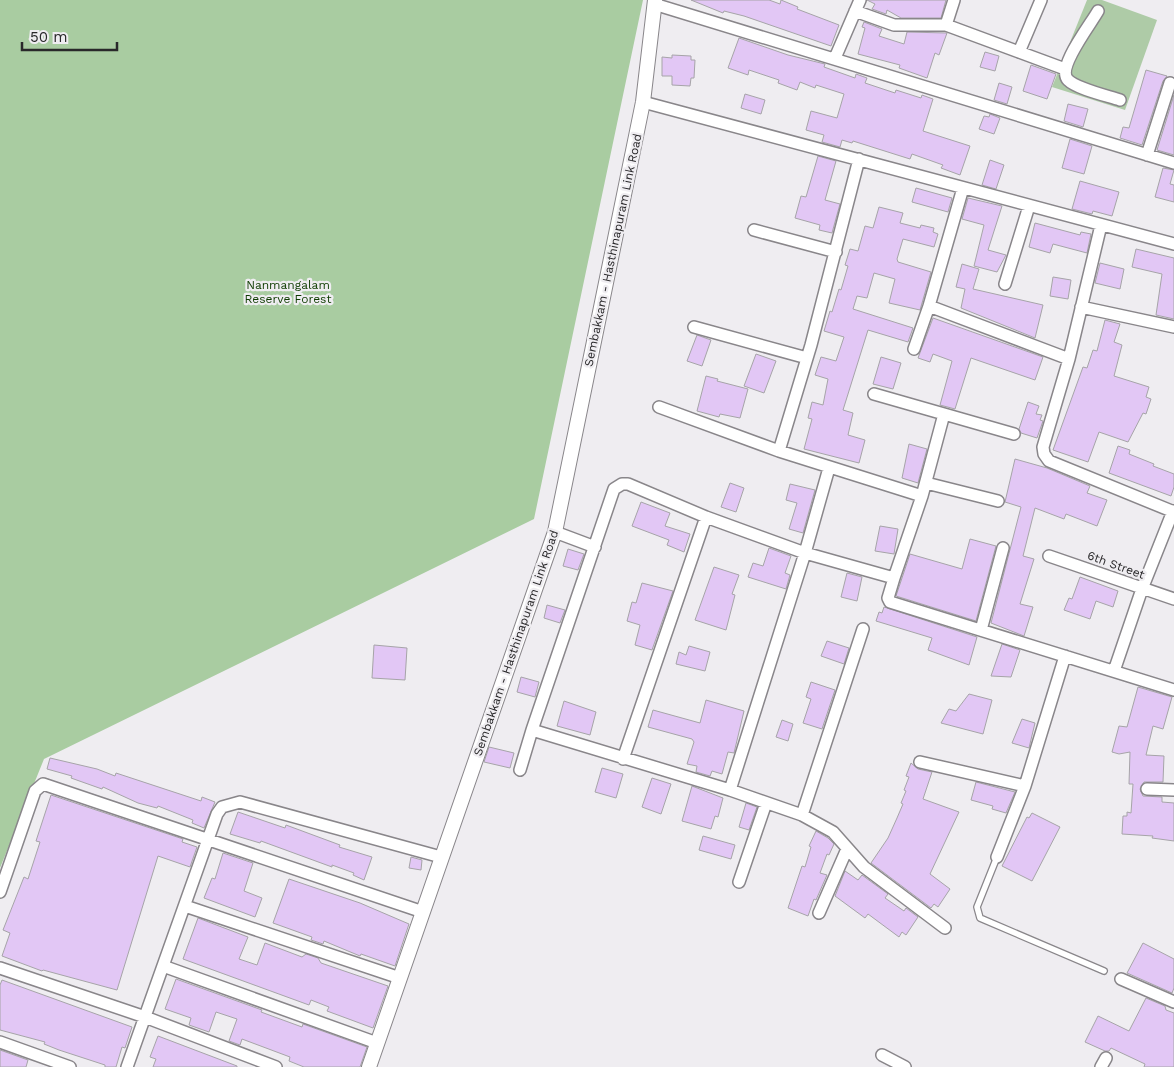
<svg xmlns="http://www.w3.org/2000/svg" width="1174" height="1067" font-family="'Work Sans',sans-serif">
	<rect width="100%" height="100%" fill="#efedf1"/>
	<path fill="#aecba7" d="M1087 0H1102L1157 20 1125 110 1052 87Z"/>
	<path fill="#a9cca1" d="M0 0H643L534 519 44 759 0 868Z"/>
	<path fill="#e2c7f5" stroke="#a6a4a8" d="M691 0H769L780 4 781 0 798 7 797 9 839 25 831 46 744 16 724 11 723 13Z
		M867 0H946L941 18H901L887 10 886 14 872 9 875 4Z
		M864 22 882 29 879 36 904 44 907 32 947 33 939 55 935 53 927 78 899 68 900 65 858 54 865 28 862 27Z
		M739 38 788 55 825 64 824 67 855 78 856 74 867 78 865 83 895 93 896 90 921 98 922 95 933 99 923 131 970 146 960 175 941 168 943 165 912 154 910 159 853 141 852 143 842 140 840 147 822 142 824 135 806 130 811 111 837 118 844 94 816 85 815 88 800 82 797 90 778 83 779 80 749 70 748 75 728 68Z
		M985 52 999 56 995 71 980 67Z
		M672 55 691 56V60H695L694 78H691L690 86 672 85V76H662V57L672 58Z
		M1031 65 1056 74 1047 99 1023 91Z
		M1146 70 1167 76 1163 81 1142 145 1120 138 1123 127 1129 128Z
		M999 83 1012 87 1007 104 994 100Z
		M745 94 765 100 761 114 741 108Z
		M1174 95V155L1157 150Z
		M1068 104 1088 109 1083 127 1064 121Z
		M990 114 1000 118 994 134 979 129 984 116 989 117Z
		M1070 139 1092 146 1084 174 1062 168Z
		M818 156 836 161 825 200 840 204 832 233 819 230 820 225 795 218 801 196 806 197Z
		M990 160 1004 165 996 189 982 185Z
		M1163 168 1174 170 1170 184 1174 185V202L1155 197Z
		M1080 181 1119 192 1112 216 1093 211 1092 214 1072 209Z
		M916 188 952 198 948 212 912 202Z
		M968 198 1002 206 988 250 1006 255 997 272 974 266 984 225 962 219Z
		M879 207 903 213 900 223 920 228 921 225 934 228 933 232 938 234 934 247 903 239 897 259 898 262 931 272 920 310 889 303 895 279 874 273 867 298 857 296 853 309 913 328 908 342 868 330 843 410 853 413 848 435 865 440 859 463 804 449 812 419 808 418 812 402 823 405 828 379 815 375 821 357 836 361 844 337 824 331 830 311 832 312 839 289 841 290 848 266 845 265 850 249 858 251 865 226 873 228Z
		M1035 223 1080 235 1081 232 1091 234 1087 253 1053 244 1050 253 1029 247Z
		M1136 249 1174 258V319L1156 315 1162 274 1132 267Z
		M1100 263 1124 269 1120 289 1095 283Z
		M962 264 979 269 973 289 1043 305 1035 338 961 308 965 289 956 287Z
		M1053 277 1071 280 1068 299 1050 296Z
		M933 318 1043 357 1035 380 971 358 955 409 940 405 952 361 933 354 930 362 918 358Z
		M1105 320 1120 324 1114 342 1122 345 1114 376 1149 387 1146 397 1151 399 1146 414 1143 413 1128 442 1099 432 1088 462 1053 450 1083 367 1087 368 1093 350 1097 351Z
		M697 335 711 340 702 366 687 361Z
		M756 354 776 361 764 393 744 386Z
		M881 357 901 363 893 389 873 384Z
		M706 376 718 379 717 381 748 389 740 418 720 414 719 417 697 411Z
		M1028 402 1039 406 1036 414 1042 415 1040 420 1043 421 1037 438 1021 433 1019 429Z
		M909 444 927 449 918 483 902 478Z
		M1118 446 1130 450 1129 454 1154 464 1153 466 1174 474V487L1171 496 1109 473Z
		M1015 459 1047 468 1090 486 1087 493 1107 500 1097 526 1066 514 1064 519 1035 508 1023 556 1034 559 1020 604 1033 607 1024 636 991 623 1021 507 1005 502Z
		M730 483 744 488 736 512 721 507Z
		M790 484 815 490 803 533 789 529 797 503 786 500Z
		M641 502 670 513 665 526 690 534 684 552 667 545 669 540 632 526Z
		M880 526 898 529 894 554 875 551Z
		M970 539 996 546 976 621 896 596 910 554 962 569Z
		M769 548 791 556 785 573 790 575 786 589 748 577 753 563 763 566Z
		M568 549 584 554 578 570 563 566Z
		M714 567 739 575 732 594 735 595 726 630 695 620Z
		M847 573 862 577 857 601 841 597Z
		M1080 577 1118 591 1113 607 1096 601 1090 619 1064 610 1069 598 1072 599Z
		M642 583 673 591 652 650 635 645 640 625 627 621 632 602 636 603Z
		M547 605 565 610 560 623 544 618Z
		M884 607 977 637 969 665 928 650 932 638 876 621 879 612 882 613Z
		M827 641 849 648 844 664 821 656Z
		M1002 644 1020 650 1011 677 991 676Z
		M374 645 407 648 405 680 372 678Z
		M689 646 710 652 705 671 676 664 679 652 686 655Z
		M521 677 539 682 535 697 517 692Z
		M811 682 835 690 822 729 803 723 811 699 806 697Z
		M1138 687 1172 697 1163 729 1153 726 1146 755 1164 756 1163 782H1144L1140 789 1143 796 1162 797V802L1174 803V841L1152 838 1153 836 1122 834 1123 816H1127V812L1131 813 1133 784H1129L1130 752 1119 754 1112 752 1119 726 1127 727Z
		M969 694 992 700 983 734 941 723 949 709 956 711Z
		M706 700 744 711 734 753 728 752 722 774 712 771 710 776 696 772 697 766 687 764 694 742 692 739 648 727 653 710 700 723Z
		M564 701 596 712 590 735 557 726Z
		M1022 719 1035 723 1029 748 1012 743Z
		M782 720 793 724 788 741 776 737Z
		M489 747 514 753 510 768 484 762Z
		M50 758 97 769 115 776 116 773 201 801 202 797 215 802 204 828 192 823 193 820 158 806 157 808 138 803 103 787 102 789 71 778 72 776 47 769Z
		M911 763 918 769 932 772 923 799 959 812 930 874 950 889 938 907 934 904 931 908 871 863 888 838 897 818 903 804 901 803 906 791 904 790 909 777 906 776Z
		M602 768 623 774 616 798 595 792Z
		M652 778 671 784 661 814 642 807Z
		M976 782 1015 792 1006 813 992 809 993 806 971 800Z
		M692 786 723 798 718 817 715 816 711 829 682 821Z
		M51 795 183 839 182 842 197 847 190 867 158 856 117 990 43 970 42 971 2 956 10 933 3 930 24 877 28 879 40 842 36 841Z
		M746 803 757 807 749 830 739 827Z
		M238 812 285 828 286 825 340 845 339 847 372 857 364 880 353 875 354 873 332 865V867L261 841 260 843 230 834Z
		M1032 813 1060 827 1032 881 1002 866 1027 817 1029 818Z
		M816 831 828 838 834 844 829 855 827 854 820 873 827 875 816 900 814 899 808 916 788 908 802 866 805 867 811 847 809 846Z
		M703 836 735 845 731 859 699 850Z
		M223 853 253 863 244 891 262 898 255 917 204 898 212 878 215 879Z
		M411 857 422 860 421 870 409 868Z
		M845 871 858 880 862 875 888 894 885 898 904 911 906 908 918 917 906 935 902 932 899 937 868 914 865 918 835 896Z
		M289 879 360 903 409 924 395 966 361 954 360 956 324 941 323 944 311 940 312 937 273 923Z
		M198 918 248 937 239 959 257 965 265 943 302 957 306 954 318 958 321 963 388 986 373 1028 327 1011 329 1007 311 1000 309 1005 183 959Z
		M1143 943 1174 959V988L1172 993 1127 973Z
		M176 979 262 1010 261 1012 302 1027 303 1024 367 1047 360 1067H304L289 1061 290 1057 242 1039 240 1045 229 1041 237 1019 216 1012 209 1032 189 1025 191 1018 165 1009Z
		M2 980 132 1027 125 1048 122 1047 116 1067H105V1065L59 1050 44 1044 45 1042 0 1030V985Z
		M1146 998 1165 1006 1166 1010 1174 1013V1067H1144L1145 1064 1111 1048 1109 1051H1105L1085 1042 1098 1016 1129 1031Z
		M158 1036 237 1066V1067H153L156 1059 150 1057Z
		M0 1050 28 1060 26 1067H0Z"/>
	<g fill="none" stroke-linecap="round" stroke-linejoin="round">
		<defs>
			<path id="service" d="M997 857 977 907 980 918 1104 971"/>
			<path id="minor" d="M654 4 1174 163
				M855 11 894 25H946L1065 69
				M1098 11C1091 24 1056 68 1068 80 1077 89 1108 96 1120 100
				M946 25 954 0
				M1019 52 1041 0
				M835 58 860 0
				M643 102 1174 244
				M1147 155 1170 83
				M1101 225 1069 359 1043 447 1044 454 1049 461 1174 512
				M754 230 836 252
				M1005 284 1029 206
				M929 306 1069 359
				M1081 307 1174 327
				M694 327 807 358
				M914 349 929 306 963 188
				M874 394 944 414 922 496 894 578
				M659 407 779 451 922 496
				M944 414 1014 434
				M779 451 811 345 859 159
				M926 483 998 501
				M555 532 595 547
				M1049 556 1174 599
				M981 630 1003 548
				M1114 671 1142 589 1173 511
				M623 759 706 517
				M920 762 1025 786
				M520 770 532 730
				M1147 789 1174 790
				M730 790 805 553 829 468
				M802 815 863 629
				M997 857 1025 786 1065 656
				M739 882 766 803
				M0 892 35 791 43 784 423 912
				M185 906 400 978
				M819 913 847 849
				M945 928 864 867 833 832 802 815 730 790 532 730 614 489 622 484H628L706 517 805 553 894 578 888 598 890 602 1174 690
				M163 966 377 1043
				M0 968 145 1017 276 1067
				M1121 979 1174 1002
				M0 1042 70 1067
				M882 1055 905 1067
				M127 1067 217 814 222 807 240 802 441 857
				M1101 1067 1106 1058"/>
			<path id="tertiary" d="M369 1067 555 532 643 102 655 0"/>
		</defs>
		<use href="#service" stroke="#89868a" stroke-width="8"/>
		<use href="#minor" stroke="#89868a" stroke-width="14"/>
		<use href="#tertiary" stroke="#89868a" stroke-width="16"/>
		<use href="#service" stroke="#fff" stroke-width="5.5"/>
		<use href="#minor" stroke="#fff" stroke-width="11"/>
		<use href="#tertiary" stroke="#fff" stroke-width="14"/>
	</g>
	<g text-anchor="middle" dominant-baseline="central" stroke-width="4.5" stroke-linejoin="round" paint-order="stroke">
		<g font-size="12" fill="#29282a" stroke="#efedf1">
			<text transform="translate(613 250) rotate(-78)">Sembakkam - Hasthinapuram Link Road</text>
			<text transform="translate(1116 565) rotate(20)">6th Street</text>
			<text transform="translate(516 643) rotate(-71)">Sembakkam - Hasthinapuram Link Road</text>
		</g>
		<g font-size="12" fill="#0e3c01" stroke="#efedf1">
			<text x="288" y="285">Nanmangalam<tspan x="288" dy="14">Reserve Forest</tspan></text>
		</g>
	</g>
	<path d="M22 42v8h95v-8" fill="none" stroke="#29282a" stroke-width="2.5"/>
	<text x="30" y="42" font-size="15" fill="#29282a" stroke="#efedf1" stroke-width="4" paint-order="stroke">50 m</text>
</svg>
